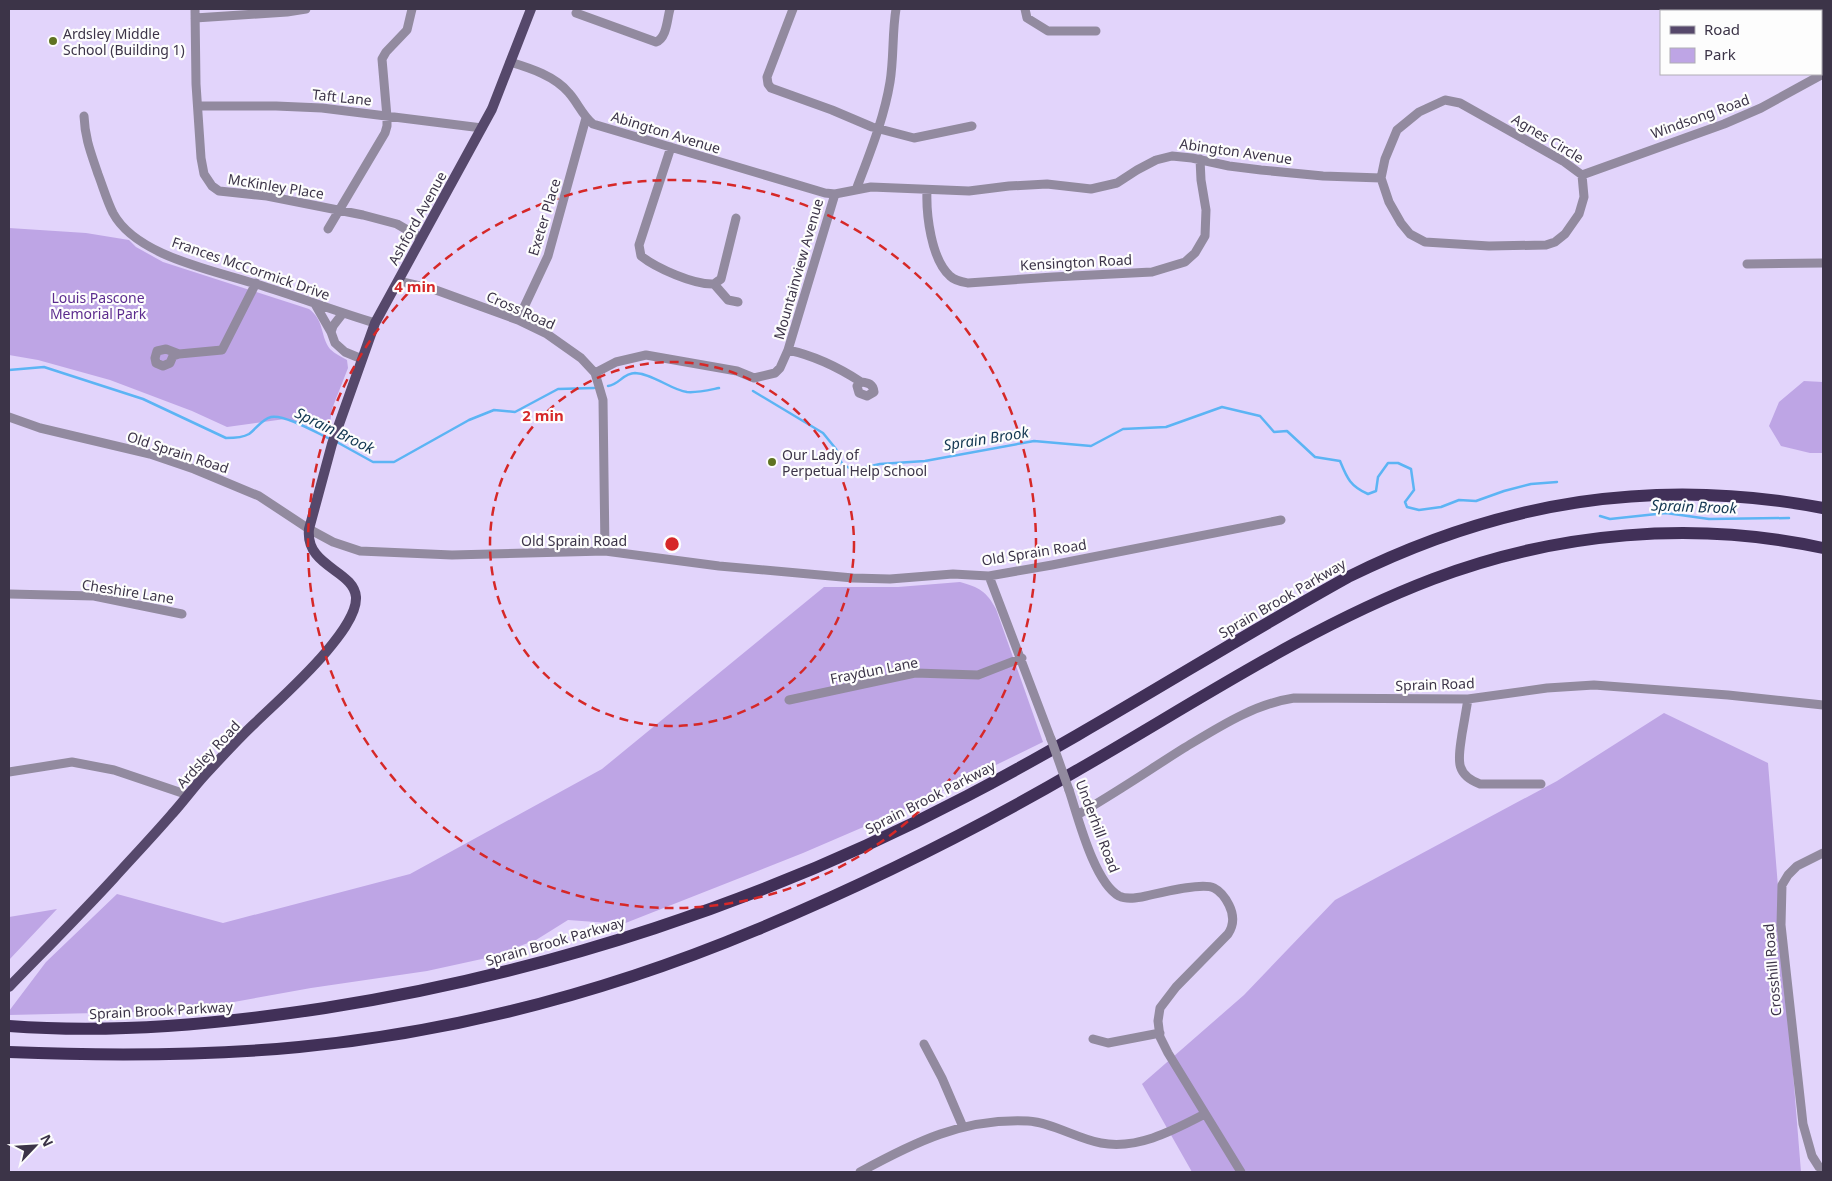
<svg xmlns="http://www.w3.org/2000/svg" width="1832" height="1181" font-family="'Noto Sans',sans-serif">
	<rect width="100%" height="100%" fill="#e2d4fb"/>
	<path fill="#bea5e5" d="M9 228 86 233 129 240 136 247 163 262 309 309C325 321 320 336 330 349 335 354 342 357 347 360L348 368 332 409 329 432 285 419 227 427 192 411 110 380 38 360 9 355Z
		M1804 381 1823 382V453H1810L1781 446 1769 426 1779 402Z
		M960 582C979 587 987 592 996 609L1043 742 910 807 803 853 623 924 568 920 536 940 491 957 427 971 311 988 184 1011 9 1015V1011L46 962 117 894 223 923 410 874 602 769 824 587H898Z
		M1664 713 1768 763 1801 1172H1192L1142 1084 1244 995 1335 900 1557 781Z
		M57 909 9 960V917Z"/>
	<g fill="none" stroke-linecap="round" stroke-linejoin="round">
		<path stroke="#5cb4f4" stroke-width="2.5" d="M9 370 44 367 143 399 226 438C233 438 242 438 249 434 256 429 262 419 271 417 284 414 317 433 330 439
			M608 386C619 385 623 373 635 373 654 374 671 390 687 392 697 393 709 390 719 388
			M753 391 823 433 836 449 842 464 853 470 880 464 925 461 1034 441 1091 446 1123 429 1166 427 1222 407 1260 416 1274 432 1287 431 1315 457 1340 461C1347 478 1350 486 1368 494L1376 491 1378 477 1388 463H1398L1411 469 1414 490 1405 502 1407 507 1419 510 1441 507 1459 500 1476 501 1504 491 1531 484 1557 482
			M335 441 373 462H394L469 420 494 410 515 412 558 389 594 388
			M1600 516 1610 519 1666 513 1709 519 1789 518"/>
		<path stroke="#928a9f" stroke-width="9" d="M195 9 196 84 201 158 204 174 212 186 219 191 267 196 363 215 397 224 421 238
			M793 9 767 77 768 84 771 88 832 110 872 127 914 138 972 126
			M1025 9 1027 18 1048 31H1096
			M576 13 656 42C667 38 667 19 670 9
			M195 18 287 12 306 9
			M510 62C530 68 555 76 569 93 578 103 582 115 593 124L825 193 835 194 871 187 969 191 1009 186 1047 184 1091 189 1117 183 1137 170 1156 160 1172 156 1192 158 1229 166 1261 170 1323 176 1381 178
			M1445 100 1460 103 1563 161 1582 175 1584 197 1579 214 1565 234 1555 242 1546 245 1489 246 1425 242 1410 234 1401 223 1389 202 1381 178 1385 159 1397 130 1419 112Z
			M198 106H276L322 108 482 128
			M84 116C85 139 91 153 98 174 103 187 107 201 113 213 136 256 213 270 256 284 296 296 335 311 375 323
			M671 147 639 245 641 256C656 268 694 285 714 284
			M1582 175 1724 124 1761 108 1823 74
			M856 190C869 155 884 119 890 82 894 58 892 33 896 9
			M927 190C926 214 931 259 950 276 955 281 962 282 968 283L1053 277 1152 272 1185 262 1195 253 1205 236 1206 210 1201 180 1200 159
			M328 229 385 133 387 126V117L382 59 386 52 407 30 412 9
			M1747 264 1823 263
			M398 281 433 289 518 320 547 334 581 358 595 373 603 400 605 551
			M714 284 721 279 736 218
			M714 284 728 300 738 302
			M315 304 331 332 335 343 345 352 362 359
			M518 320 548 256 586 118
			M331 332 333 326 343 313
			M166 349 179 354 173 356 170 363 163 366 156 363 155 358 157 351Z
			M788 350C816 356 838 367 861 382
			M179 354 222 350 256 283
			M595 373 616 362 646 355 737 371 754 378 775 373 780 368 788 350 835 194
			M861 382C869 383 873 384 874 392L867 396 859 393 857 386Z
			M9 417 40 428 150 454 194 469 259 496 309 529 333 542 360 551 452 555 605 551 719 566 853 578 890 579 953 574 989 576 1052 565 1281 520
			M989 576 1051 739
			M9 594 94 596 182 614
			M1468 699C1466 711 1464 723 1462 734 1459 757 1453 774 1480 784H1541
			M789 700 915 673 978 675 1022 658
			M9 772 72 762 114 770 188 795
			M1069 790C1078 817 1094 882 1119 896 1127 900 1137 898 1146 896 1160 893 1202 882 1214 888 1220 891 1226 899 1229 905 1234 915 1234 925 1228 934L1176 987 1160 1008 1158 1021 1160 1037 1168 1053 1241 1172
			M1077 815C1114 794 1149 770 1184 748 1219 727 1254 704 1294 698L1468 699 1547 688 1594 685 1728 695 1823 705
			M1823 853 1797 866 1788 875 1782 885 1781 925 1803 1124 1812 1156 1819 1167 1823 1170
			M1093 1039 1108 1043 1160 1033
			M924 1044 942 1078 963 1127
			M860 1172C915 1142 963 1118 1028 1121 1051 1122 1078 1139 1101 1143 1138 1150 1174 1130 1205 1114"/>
		<path stroke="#56486b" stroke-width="10" d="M9 987C44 951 80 915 114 878 133 857 153 836 172 814 183 802 193 788 204 776 220 759 236 741 254 724 278 701 304 678 326 652 337 639 357 615 356 597 354 570 305 567 309 529L332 444 375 323 492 109 531 9"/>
		<path stroke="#413058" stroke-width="12" d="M9 1026C115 1034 220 1024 325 1008 548 973 767 901 967 796 1097 728 1220 648 1348 577 1501 501 1655 476 1823 508
			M9 1052C105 1056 202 1056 299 1047 456 1032 610 991 756 930 866 884 973 831 1076 771 1193 704 1307 627 1433 579 1557 532 1694 520 1823 548"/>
		<path stroke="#928a9f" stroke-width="9" d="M1051 739 1069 790"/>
	</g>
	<g fill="none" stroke="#d62828" stroke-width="2.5" stroke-dasharray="9 6">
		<circle cx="672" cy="544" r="182"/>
		<circle cx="672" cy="544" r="364"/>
	</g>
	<g fill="#5f7322" stroke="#fdfdfd" stroke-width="2">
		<circle cx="53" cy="41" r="5"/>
		<circle cx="772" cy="462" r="5"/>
	</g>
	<g text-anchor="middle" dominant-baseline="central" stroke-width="4.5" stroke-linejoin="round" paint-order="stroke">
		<g font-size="14" fill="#3c3448" stroke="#fdfdfd" text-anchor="start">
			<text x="63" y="33">Ardsley Middle<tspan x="63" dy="16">School (Building 1)</tspan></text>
			<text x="782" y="454">Our Lady of<tspan x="782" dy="16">Perpetual Help School</tspan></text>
		</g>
		<g font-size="14" fill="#3c3448" stroke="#fdfdfd">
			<text transform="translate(342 97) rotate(6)">Taft Lane</text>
			<text transform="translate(1700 116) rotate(-20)">Windsong Road</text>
			<text transform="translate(666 132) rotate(17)">Abington Avenue</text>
			<text transform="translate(1548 138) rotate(31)">Agnes Circle</text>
			<text transform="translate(1236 151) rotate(8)">Abington Avenue</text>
			<text transform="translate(276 186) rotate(9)">McKinley Place</text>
			<text transform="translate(544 217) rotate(-73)">Exeter Place</text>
			<text transform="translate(417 218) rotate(-61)">Ashford Avenue</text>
			<text transform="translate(1076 262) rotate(-3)">Kensington Road</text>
			<text transform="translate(251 268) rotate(19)">Frances McCormick Drive</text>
			<text transform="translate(798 269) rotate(-74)">Mountainview Avenue</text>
			<text transform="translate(521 310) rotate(24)">Cross Road</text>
			<text transform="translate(178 452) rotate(18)">Old Sprain Road</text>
			<text x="574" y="540">Old Sprain Road</text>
			<text transform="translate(1034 552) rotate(-9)">Old Sprain Road</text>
			<text transform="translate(128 591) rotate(9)">Cheshire Lane</text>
			<text transform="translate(1282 598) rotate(-30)">Sprain Brook Parkway</text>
			<text transform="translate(874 670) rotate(-11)">Fraydun Lane</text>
			<text transform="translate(1435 684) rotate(-2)">Sprain Road</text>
			<text transform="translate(208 754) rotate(-47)">Ardsley Road</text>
			<text transform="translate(930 797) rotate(-27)">Sprain Brook Parkway</text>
			<text transform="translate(1098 826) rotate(69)">Underhill Road</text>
			<text transform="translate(555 941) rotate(-16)">Sprain Brook Parkway</text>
			<text transform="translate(1772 970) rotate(-95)">Crosshill Road</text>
			<text transform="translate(161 1010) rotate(-3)">Sprain Brook Parkway</text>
		</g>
		<g font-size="14" fill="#5c2c8e" stroke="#fdfdfd">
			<text x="98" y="297">Louis Pascone<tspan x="98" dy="16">Memorial Park</tspan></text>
		</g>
		<g font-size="15" font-style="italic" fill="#123751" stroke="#fdfdfd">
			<text transform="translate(335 430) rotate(26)">Sprain Brook</text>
			<text transform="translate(986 438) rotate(-9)">Sprain Brook</text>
			<text transform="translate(1694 506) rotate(2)">Sprain Brook</text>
		</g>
	</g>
	<circle cx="672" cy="544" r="8" fill="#d62828" stroke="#fdfdfd" stroke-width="2.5"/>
	<g font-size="15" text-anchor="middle" font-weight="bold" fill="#d62828" stroke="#fdfdfd" stroke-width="4.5" stroke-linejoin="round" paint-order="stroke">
		<text x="415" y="292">4 min</text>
		<text x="543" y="421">2 min</text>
	</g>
	<rect width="1832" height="1181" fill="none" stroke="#3c3448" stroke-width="20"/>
	<rect x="1660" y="10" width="162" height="65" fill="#fdfdfd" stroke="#b0adb5"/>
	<rect x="1670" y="26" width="25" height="8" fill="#56486b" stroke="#b0adb5"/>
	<text x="1704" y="35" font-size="15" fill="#3c3448">Road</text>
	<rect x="1670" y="48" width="25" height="15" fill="#bea5e5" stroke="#b0adb5"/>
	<text x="1704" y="60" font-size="15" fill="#3c3448">Park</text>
	<g transform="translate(35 1146) rotate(65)" stroke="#fdfdfd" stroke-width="4" paint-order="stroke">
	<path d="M0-4L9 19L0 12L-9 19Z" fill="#3c3448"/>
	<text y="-8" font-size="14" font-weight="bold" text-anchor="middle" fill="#3c3448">N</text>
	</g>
</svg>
